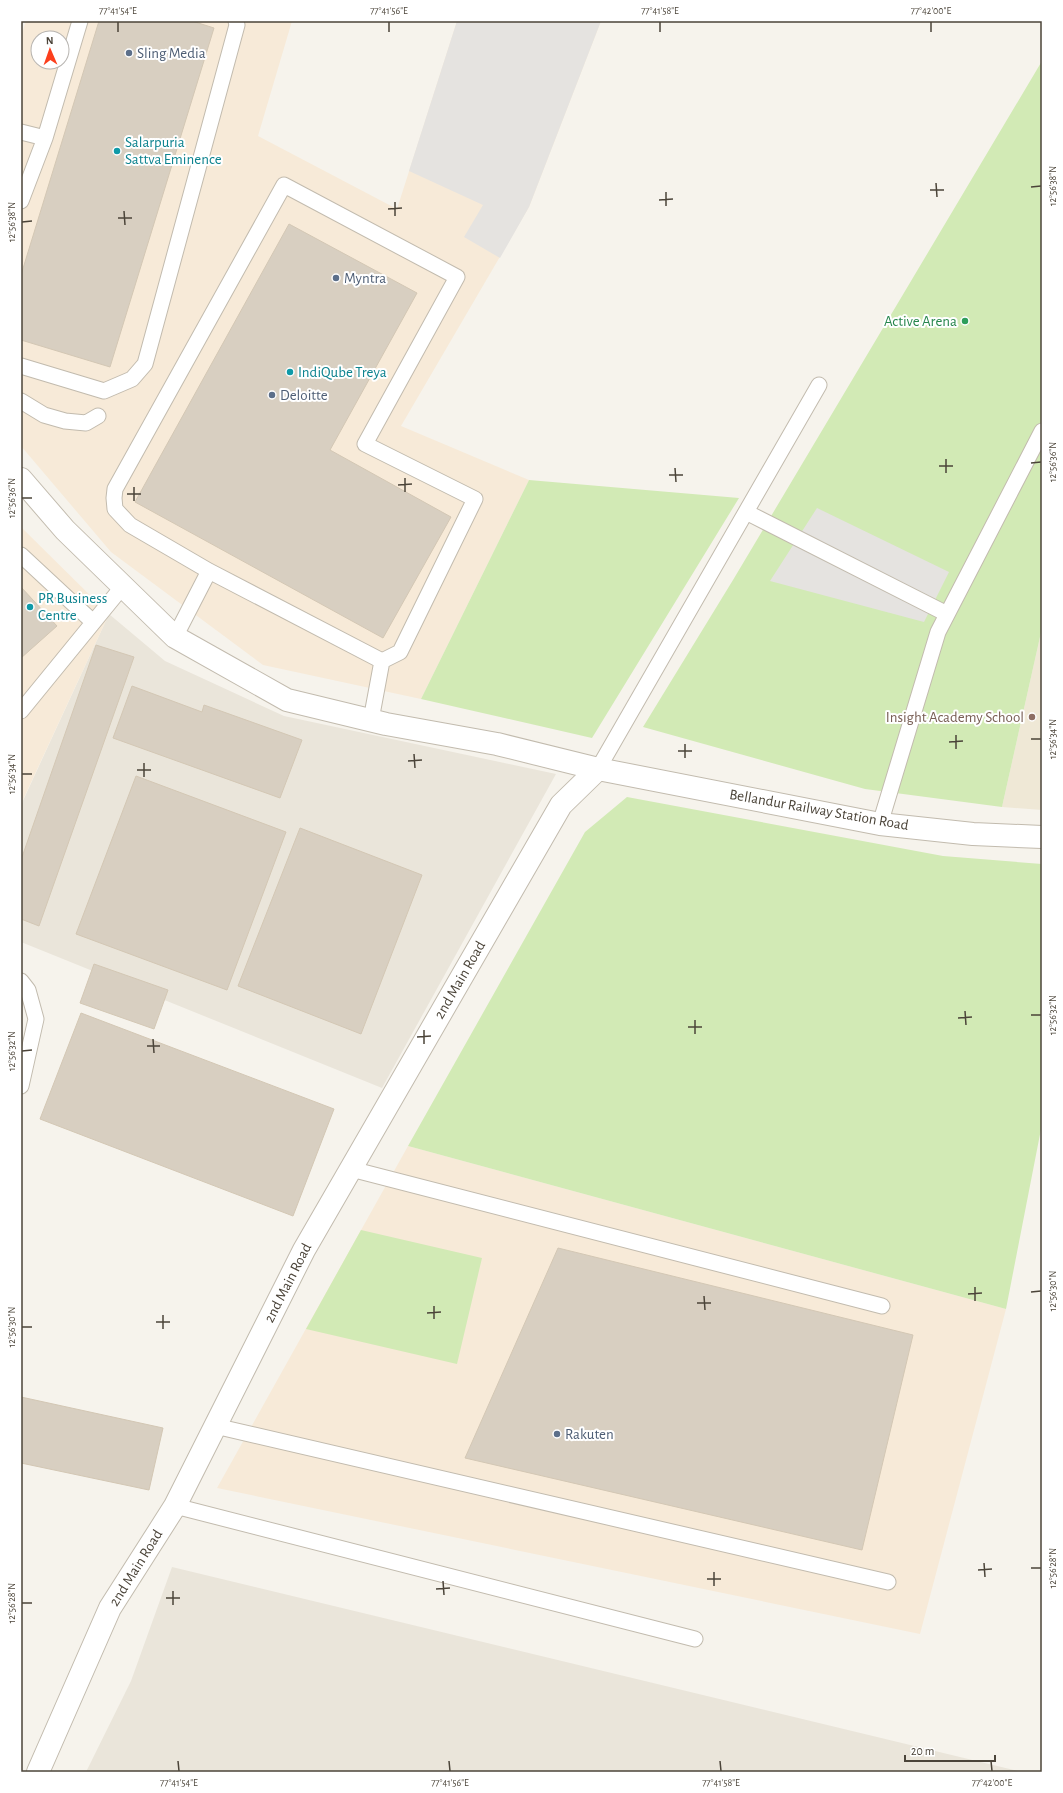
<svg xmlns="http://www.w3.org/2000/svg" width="1063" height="1793" font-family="'Alegreya Sans',sans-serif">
	<rect width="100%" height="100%" fill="#f6f3ec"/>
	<path fill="#eae5da" d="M109 614 165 661 284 716 556 774 382 1088 21 942V805Z
		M172 1567 1022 1772H86L131 1681Z"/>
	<path fill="#f7ead8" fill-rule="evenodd" d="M26 21H292L258 136 397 209 457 21H601L529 207 401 426 529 480 421 699 263 665 111 552 21 446V36ZM38 38H62V62H38Z
		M21 527 109 614 22 802 21 801Z
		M408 1146 1006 1309 920 1634 217 1488Z"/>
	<path fill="#efe8d6" d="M1042 628V810L1002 807Z"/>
	<path fill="#d2eab5" d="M1042 61V628L1002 807 865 789 643 727 733 580Z
		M529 480 739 498 592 738 421 699Z
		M627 797 943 856 1042 864V1124L1006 1309 408 1146 585 832Z
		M361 1230 482 1258 457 1364 306 1329Z"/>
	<path fill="#e5e3e0" d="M457 21H601L529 207 500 258 464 237 483 205 409 171Z
		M817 508 949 572 924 622 770 581Z"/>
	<path fill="#d8cfc1" stroke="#d3c7b4" d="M99 21H192L214 28 110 367 21 340V275Z
		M289 224 417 293 330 450 451 517 383 638 135 502Z
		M21 587 57 626 21 658Z
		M96 645 134 657 39 926 21 919V860Z
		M132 686 202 712 204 705 302 740 280 798 113 738Z
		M136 776 286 832 227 990 76 934Z
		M300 828 422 875 361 1034 238 986Z
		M94 964 168 990 154 1029 80 1003Z
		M81 1013 334 1109 293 1216 40 1119Z
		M558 1248 913 1335 862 1550 465 1458Z
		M21 1397 163 1428 149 1490 21 1463Z"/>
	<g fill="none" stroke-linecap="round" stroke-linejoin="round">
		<defs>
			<path id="service" d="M21 132 45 138
				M21 201 45 138 80 21
				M21 366 104 391 132 379 145 364 237 25 236 21
				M21 401 44 415 65 421 86 423 98 416
				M746 512 947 614
				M21 555 93 622
				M175 637 209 571
				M21 711 123 586
				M371 720 382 661 400 652 475 499 365 444 457 277 284 185 115 489 114 498 115 509 130 525 209 571 382 661
				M598 769 819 385
				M880 824 938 632 1042 431
				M21 981 28 990 36 1019 21 1086
				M351 1169 882 1306
				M215 1426 888 1582
				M175 1506 695 1639"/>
			<path id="minor" d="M598 769 880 824 973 834 1042 837"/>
			<path id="tertiary" d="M21 479 65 530 175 637 287 700 386 724 497 744 598 769
				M38 1772 110 1608 175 1506 304 1250 561 805 598 769"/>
		</defs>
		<use href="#service" stroke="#c2bbae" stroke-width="17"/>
		<use href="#minor" stroke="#c2bbae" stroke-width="24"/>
		<use href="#tertiary" stroke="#c2bbae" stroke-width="24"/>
		<use href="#service" stroke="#fff" stroke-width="15"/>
		<use href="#minor" stroke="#fff" stroke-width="22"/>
		<use href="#tertiary" stroke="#fff" stroke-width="22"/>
	</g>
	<path fill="none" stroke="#4b4439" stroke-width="1.5" d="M118 22V32M389 22V32M660 22V32M931 22V32M936 183 937 197M1031 187 1041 186M930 190H944M666 192V206M659 200 673 199M395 202V216M388 209 402 208M124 211 125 225M118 218H132M22 222 32 221M946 459V473M1031 463 1041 462M939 466H953M675 468 676 482M669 475H683M405 478V492M398 485 412 484M134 487V501M127 494H141M22 498H32M956 735V749M1031 739H1041M949 742 963 741M685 744V758M678 751H692M414 754 415 768M408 761 422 760M144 763V777M137 770H151M22 774H32M965 1011 966 1025M1031 1015H1041M958 1018 972 1017M695 1020V1034M688 1027H702M424 1030V1044M417 1037 431 1036M153 1039 154 1053M147 1046H160M22 1051 32 1050M975 1287V1301M1031 1292 1041 1291M968 1294 982 1293M704 1296 705 1310M697 1303H711M434 1306V1319M427 1313 441 1312M163 1315V1329M156 1322H170M22 1327H32M984 1563 985 1577M1031 1568H1041M978 1570 992 1569M714 1572V1586M707 1579H721M443 1581 444 1595M436 1589 450 1588M173 1591V1605M166 1598H180M22 1603H32M178 1761 179 1771M449 1761 450 1771M720 1761 721 1771M991 1761 992 1771"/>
	<g fill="#5c6f8a" stroke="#fff" stroke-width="1.5">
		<circle cx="129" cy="53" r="4"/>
		<circle cx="336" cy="278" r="4"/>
		<circle cx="272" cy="395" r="4"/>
		<circle cx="557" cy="1434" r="4"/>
	</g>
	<g fill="#0f9aa8" stroke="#fff" stroke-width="1.5">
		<circle cx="117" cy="151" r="4"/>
		<circle cx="290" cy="372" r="4"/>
		<circle cx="30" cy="607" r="4"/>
	</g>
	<circle fill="#2e9e5b" stroke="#fff" stroke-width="1.5" cx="965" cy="321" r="4"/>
	<circle fill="#8d6e63" stroke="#fff" stroke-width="1.5" cx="1032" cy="717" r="4"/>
	<g text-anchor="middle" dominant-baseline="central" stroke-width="4" stroke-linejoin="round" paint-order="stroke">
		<g font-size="15" fill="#4e5e75" stroke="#fff" text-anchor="start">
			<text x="137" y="53">Sling Media</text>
			<text x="344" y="278">Myntra</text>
			<text x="280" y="395">Deloitte</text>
			<text x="565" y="1434">Rakuten</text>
		</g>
		<g font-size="15" fill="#0d838f" stroke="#fff" text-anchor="start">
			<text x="125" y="142">Salarpuria<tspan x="125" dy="17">Sattva Eminence</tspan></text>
			<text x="298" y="372">IndiQube Treya</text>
			<text x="38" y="598">PR Business<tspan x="38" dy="17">Centre</tspan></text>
		</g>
		<g font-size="15" fill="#27864d" stroke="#fff" text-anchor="end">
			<text x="957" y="321">Active Arena</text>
		</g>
		<g font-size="15" fill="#785e54" stroke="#fff" text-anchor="end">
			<text x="1024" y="717">Insight Academy School</text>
		</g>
		<g font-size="15" fill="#4b4439" stroke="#fff">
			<text transform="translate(819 810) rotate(10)">Bellandur Railway Station Road</text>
			<text transform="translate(460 980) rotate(-60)">2nd Main Road</text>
			<text transform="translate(288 1283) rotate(-63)">2nd Main Road</text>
			<text transform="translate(136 1568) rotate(-58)">2nd Main Road</text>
		</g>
	</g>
	<rect width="1063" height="1793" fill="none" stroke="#ffffff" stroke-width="44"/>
	<g transform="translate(50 50) rotate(358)"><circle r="19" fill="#ffffff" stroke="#b7b4b0"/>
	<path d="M0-3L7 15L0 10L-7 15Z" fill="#fc3f1d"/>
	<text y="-6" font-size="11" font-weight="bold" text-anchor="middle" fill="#4b4439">N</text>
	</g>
	<path d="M905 1755v6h90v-6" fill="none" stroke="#4b4439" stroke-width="2"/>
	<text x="911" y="1755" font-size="12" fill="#4b4439" stroke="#ffffff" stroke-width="3" paint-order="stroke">20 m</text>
	<rect x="22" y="22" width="1019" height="1749" fill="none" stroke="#4b4439" stroke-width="1.5"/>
	<g font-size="10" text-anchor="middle" fill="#4b4439">
		<text x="118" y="14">77°41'54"E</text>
		<text x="389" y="14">77°41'56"E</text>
		<text x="660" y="14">77°41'58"E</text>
		<text x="931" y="14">77°42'00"E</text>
		<text transform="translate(1052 186) rotate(-90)" y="4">12°56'38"N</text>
		<text transform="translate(11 222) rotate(-90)" y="4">12°56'38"N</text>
		<text transform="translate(1052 462) rotate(-90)" y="4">12°56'36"N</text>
		<text transform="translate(11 498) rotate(-90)" y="4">12°56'36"N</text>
		<text transform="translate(1052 739) rotate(-90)" y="4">12°56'34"N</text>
		<text transform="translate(11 774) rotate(-90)" y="4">12°56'34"N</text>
		<text transform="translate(1052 1015) rotate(-90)" y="4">12°56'32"N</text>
		<text transform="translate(11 1051) rotate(-90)" y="4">12°56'32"N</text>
		<text transform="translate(1052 1291) rotate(-90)" y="4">12°56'30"N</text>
		<text transform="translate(11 1327) rotate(-90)" y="4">12°56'30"N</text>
		<text transform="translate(1052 1568) rotate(-90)" y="4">12°56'28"N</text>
		<text transform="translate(11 1603) rotate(-90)" y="4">12°56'28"N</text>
		<text x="179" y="1786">77°41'54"E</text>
		<text x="450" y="1786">77°41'56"E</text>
		<text x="721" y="1786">77°41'58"E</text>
		<text x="992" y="1786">77°42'00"E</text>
	</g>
</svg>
